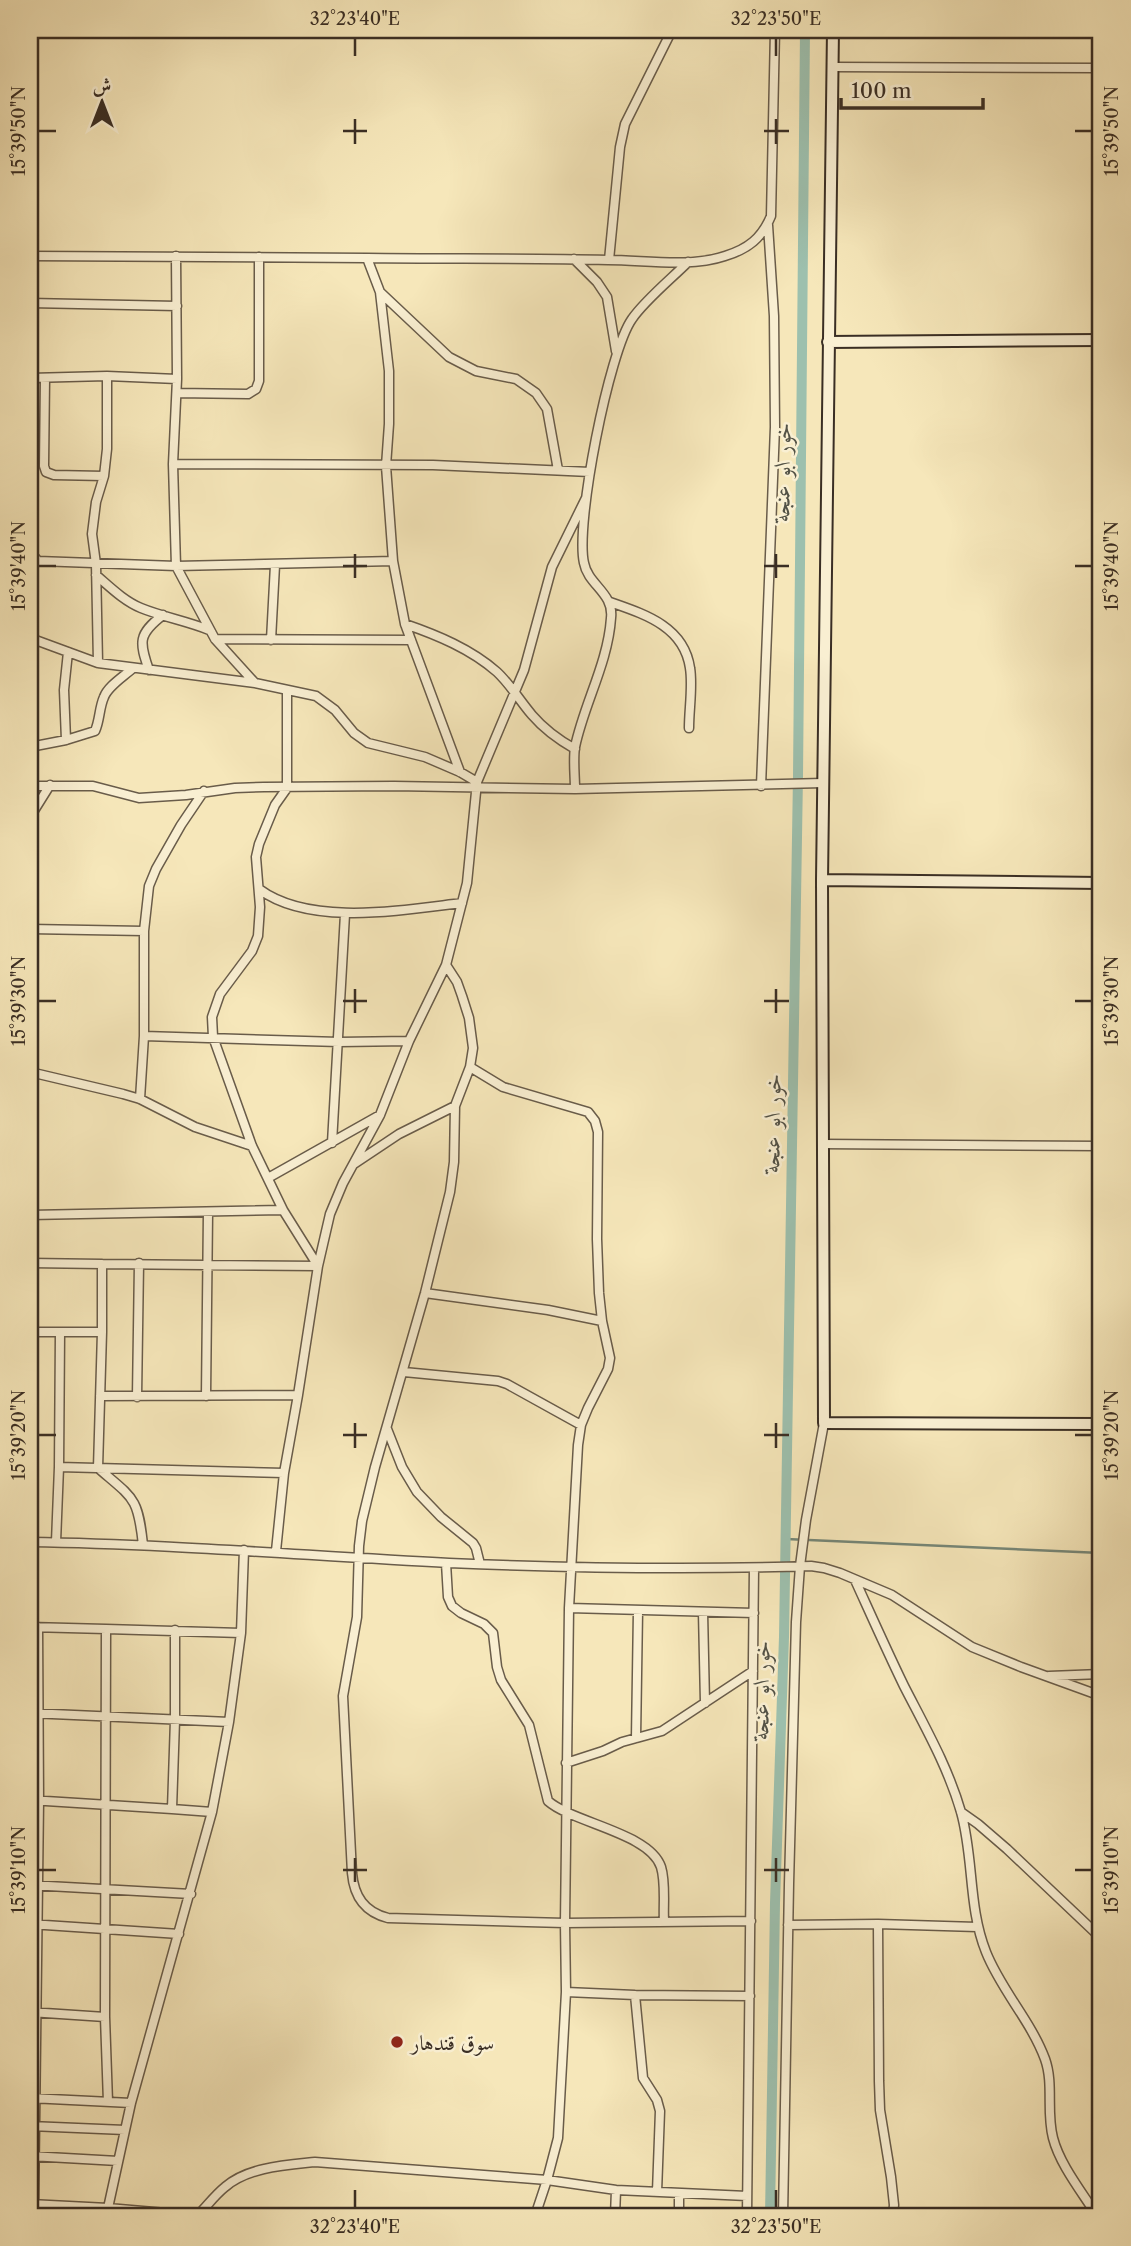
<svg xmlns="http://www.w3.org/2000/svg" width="1131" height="2246" font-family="'Libre Caslon Text',Amiri,serif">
	<rect width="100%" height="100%" fill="#f6e7ba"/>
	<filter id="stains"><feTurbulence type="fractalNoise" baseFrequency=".00286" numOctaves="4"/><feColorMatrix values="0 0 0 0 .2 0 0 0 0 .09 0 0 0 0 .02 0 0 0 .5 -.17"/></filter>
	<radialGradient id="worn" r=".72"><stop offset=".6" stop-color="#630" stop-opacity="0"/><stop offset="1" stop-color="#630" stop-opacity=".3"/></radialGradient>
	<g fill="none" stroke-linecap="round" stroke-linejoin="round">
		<path stroke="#758677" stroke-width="2.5" d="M786 1539 1101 1553"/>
		<path stroke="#9dc0ae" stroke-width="10" d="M770 2216 775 1903 784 1637 798 776 805 30"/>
		<defs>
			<path id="street" d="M832 67 1101 68
				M30 256 367 258
				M574 259 597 282 607 297 616 351
				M609 260 620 147 625 124 672 30
				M380 292 449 357 476 371 516 379 536 393 547 409 558 470
				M30 303 177 306
				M30 378 107 376
				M45 378 44 466 46 472 54 475 104 476
				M177 393 248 394 256 389 259 381V257
				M173 464 433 465 590 472
				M30 552 38 561 176 566 173 464 177 379 176 256
				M393 561 176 566 215 639 255 683 316 696 335 710 354 733 368 743 425 757 460 772 477 782
				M96 575C110 587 124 601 141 608 163 617 187 621 209 630
				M610 602C644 614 684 626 690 668 693 686 689 709 689 728
				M405 624C437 635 471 649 497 672 510 684 520 701 532 715 544 729 559 740 575 749
				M30 638 98 663 255 683
				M215 639 411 640
				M271 640 275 565
				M98 663 96 564 92 534 96 502 104 476 107 449V376L177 379
				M149 670C139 642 138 634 163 615
				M66 740 64 690 68 652
				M30 747 66 740 95 731C100 720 99 708 104 697 108 686 123 677 133 668
				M460 772 405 624 393 561 386 466 389 424V371L380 292 367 258C447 259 528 258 608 260 645 260 689 268 725 256 748 249 762 238 771 216L775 30
				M30 786H93L139 798 186 795 235 788 264 787 394 786 575 789 823 783
				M761 786 775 427 774 316 768 225
				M575 789C575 776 573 760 575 747 584 704 608 663 611 618 614 593 588 585 584 563 575 524 609 351 632 319 644 301 672 278 688 262
				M204 791 181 825 156 869 149 886 144 931V1036L339 1042 409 1041
				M30 817 50 785
				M259 889C310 927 403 910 462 903
				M30 929 144 931
				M446 965 457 982 462 996 469 1018 473 1048 470 1067 455 1106 454 1162 450 1192 425 1293 375 1467 362 1521 359 1546 357 1617 343 1696 352 1873C354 1896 364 1912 388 1918L565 1923 566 1992 558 2138 547 2180 535 2216
				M470 1067 503 1087 588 1112 595 1121 598 1132 597 1239 599 1293 602 1321 610 1358 608 1369 588 1408 581 1425 578 1445 569 1608 565 1923 751 1921
				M30 1072 123 1094 140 1099 195 1127 252 1146
				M140 1099 144 1036
				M332 1143 345 914
				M822 1144 1101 1146
				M354 1164 399 1134 455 1106
				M268 1178 380 1115
				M30 1215 283 1210
				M30 1263 102 1264
				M425 1293 548 1310 602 1321
				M30 1332H102L98 1468
				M102 1332V1264L318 1266 330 1214 343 1183 380 1115 409 1041 446 965 467 883 477 782 524 670 552 567 586 498
				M404 1372 498 1381 507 1384 581 1425
				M100 1396 298 1395
				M206 1396 208 1213
				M137 1397 139 1263
				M387 1429 402 1467 417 1492 441 1517 473 1543 476 1548 480 1564
				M59 1467 60 1332
				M98 1468C134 1499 138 1497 143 1545
				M30 1542C170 1544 309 1556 449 1563 570 1568 690 1570 811 1566L824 1568 840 1573 892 1595 972 1647 1021 1667 1101 1696
				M56 1542 59 1467 284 1473
				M276 1551 284 1473 298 1395 318 1266 283 1210 252 1146 213 1037 212 1017 220 994 252 951 258 936 260 907 256 857 259 844 275 805 287 788V690
				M446 1563 448 1597 452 1606 461 1613 484 1624 493 1633 497 1667 501 1680 529 1725 548 1801C573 1823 650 1833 661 1867 666 1883 663 1905 664 1922
				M855 1580C871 1615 887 1651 904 1686 925 1727 948 1767 961 1812 974 1858 968 1907 986 1952 1001 1990 1031 2021 1045 2059 1054 2084 1046 2112 1053 2138 1060 2165 1082 2192 1097 2216
				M569 1608 754 1613
				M703 1612 705 1703
				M30 1627 106 1629
				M1049 1676 1101 1674
				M30 1713 229 1722
				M636 1738 638 1611
				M566 1763 603 1751 622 1742 662 1731 753 1671
				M30 1800 172 1809 175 1720V1630
				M172 1809 212 1812
				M961 1812 978 1824 1007 1849 1101 1938
				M30 1885 191 1894
				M30 1924 179 1934
				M788 1925 878 1924
				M566 1992 635 1995 750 1996
				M635 1995 643 2078 657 2100 660 2111 657 2192
				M30 2012 105 2017 108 2102
				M105 2017 106 1629 241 1633 244 1550
				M30 2098 131 2103
				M30 2126 125 2130
				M30 2156 118 2161
				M30 2204 108 2208 201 2216
				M34 2205 39 1801 38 1627
				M108 2208 131 2103 212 1812 229 1722 241 1633
				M198 2215C207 2206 215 2195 225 2187 248 2167 286 2165 315 2162L547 2180 616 2190 747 2196
				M615 2216 616 2190
				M679 2216V2193
				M747 2216 754 1568
				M783 2216 789 1884 796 1622 800 1566 806 1520 824 1423
				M893 2216 894 2205 891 2177 880 2110 879 2081 878 1924 977 1927"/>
			<path id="secondary" d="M833 30 822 880 824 1423 1101 1424
				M828 342 1101 340
				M822 880 1101 883"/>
		</defs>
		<use href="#street" stroke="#695c4a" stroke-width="11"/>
		<use href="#secondary" stroke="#3a2e24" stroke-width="14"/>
		<use href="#street" stroke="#f9efd2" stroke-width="8"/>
		<use href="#secondary" stroke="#f9efd2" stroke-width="10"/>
	</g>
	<path fill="none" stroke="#3a2e24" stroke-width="2.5" d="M355 38V56M776 38V56M355 119V144M776 119V144M38 131H56M343 131H367M764 131H789M1075 131H1092M355 554V578M776 554V578M38 566H56M343 566H367M764 566H789M1075 566H1092M355 989V1013M776 989V1013M38 1001H56M343 1001H367M764 1001H789M1075 1001H1092M355 1423V1448M776 1423V1448M38 1435H56M343 1435H367M764 1435H789M1075 1435H1092M355 1858V1882M776 1858V1882M38 1870H56M343 1870H367M764 1870H789M1075 1870H1092M355 2190V2208M776 2190V2208"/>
	<circle fill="#8f2418" stroke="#f9efd2" stroke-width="2.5" cx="397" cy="2042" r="7"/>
	<g text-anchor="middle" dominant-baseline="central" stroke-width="5" stroke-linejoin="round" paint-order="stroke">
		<g font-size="21" fill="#3a2e24" stroke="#f9efd2" text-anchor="start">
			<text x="411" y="2042">سوق قندهار</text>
		</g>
		<g font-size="23" font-style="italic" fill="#535246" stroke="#f9efd2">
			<text transform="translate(782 472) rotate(-89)">خور ابو عنجة</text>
			<text transform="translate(772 1123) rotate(-89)">خور ابو عنجة</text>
			<text transform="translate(761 1690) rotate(-89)">خور ابو عنجة</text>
		</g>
	</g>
	<rect width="1131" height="2246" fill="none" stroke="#f6e7ba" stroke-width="77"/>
	<g transform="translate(102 102)" stroke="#f9efd2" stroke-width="5" paint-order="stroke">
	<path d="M0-5L12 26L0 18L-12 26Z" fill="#3a2e24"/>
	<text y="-10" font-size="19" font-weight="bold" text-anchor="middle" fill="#3a2e24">ش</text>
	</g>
	<path d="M841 98v10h142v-10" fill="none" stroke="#3a2e24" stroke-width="3.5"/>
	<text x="851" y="98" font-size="21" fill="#3a2e24" stroke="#f9efd2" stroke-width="5" paint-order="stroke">100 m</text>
	<rect x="38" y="38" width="1054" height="2170" fill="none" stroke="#3a2e24" stroke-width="2.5"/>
	<g font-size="18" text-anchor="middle" fill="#3a2e24">
		<text x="355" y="25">32°23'40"E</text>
		<text x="776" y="25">32°23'50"E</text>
		<text transform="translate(19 131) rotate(-90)" y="6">15°39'50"N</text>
		<text transform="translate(1112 131) rotate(-90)" y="6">15°39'50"N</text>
		<text transform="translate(19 566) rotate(-90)" y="6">15°39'40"N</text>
		<text transform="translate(1112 566) rotate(-90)" y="6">15°39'40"N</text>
		<text transform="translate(19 1001) rotate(-90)" y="6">15°39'30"N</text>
		<text transform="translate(1112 1001) rotate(-90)" y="6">15°39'30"N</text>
		<text transform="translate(19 1435) rotate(-90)" y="6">15°39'20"N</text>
		<text transform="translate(1112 1435) rotate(-90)" y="6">15°39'20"N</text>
		<text transform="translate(19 1870) rotate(-90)" y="6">15°39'10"N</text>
		<text transform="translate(1112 1870) rotate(-90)" y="6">15°39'10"N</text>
		<text x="355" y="2233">32°23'40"E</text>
		<text x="776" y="2233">32°23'50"E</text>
	</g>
	<rect width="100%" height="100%" filter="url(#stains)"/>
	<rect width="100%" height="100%" fill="url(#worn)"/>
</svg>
